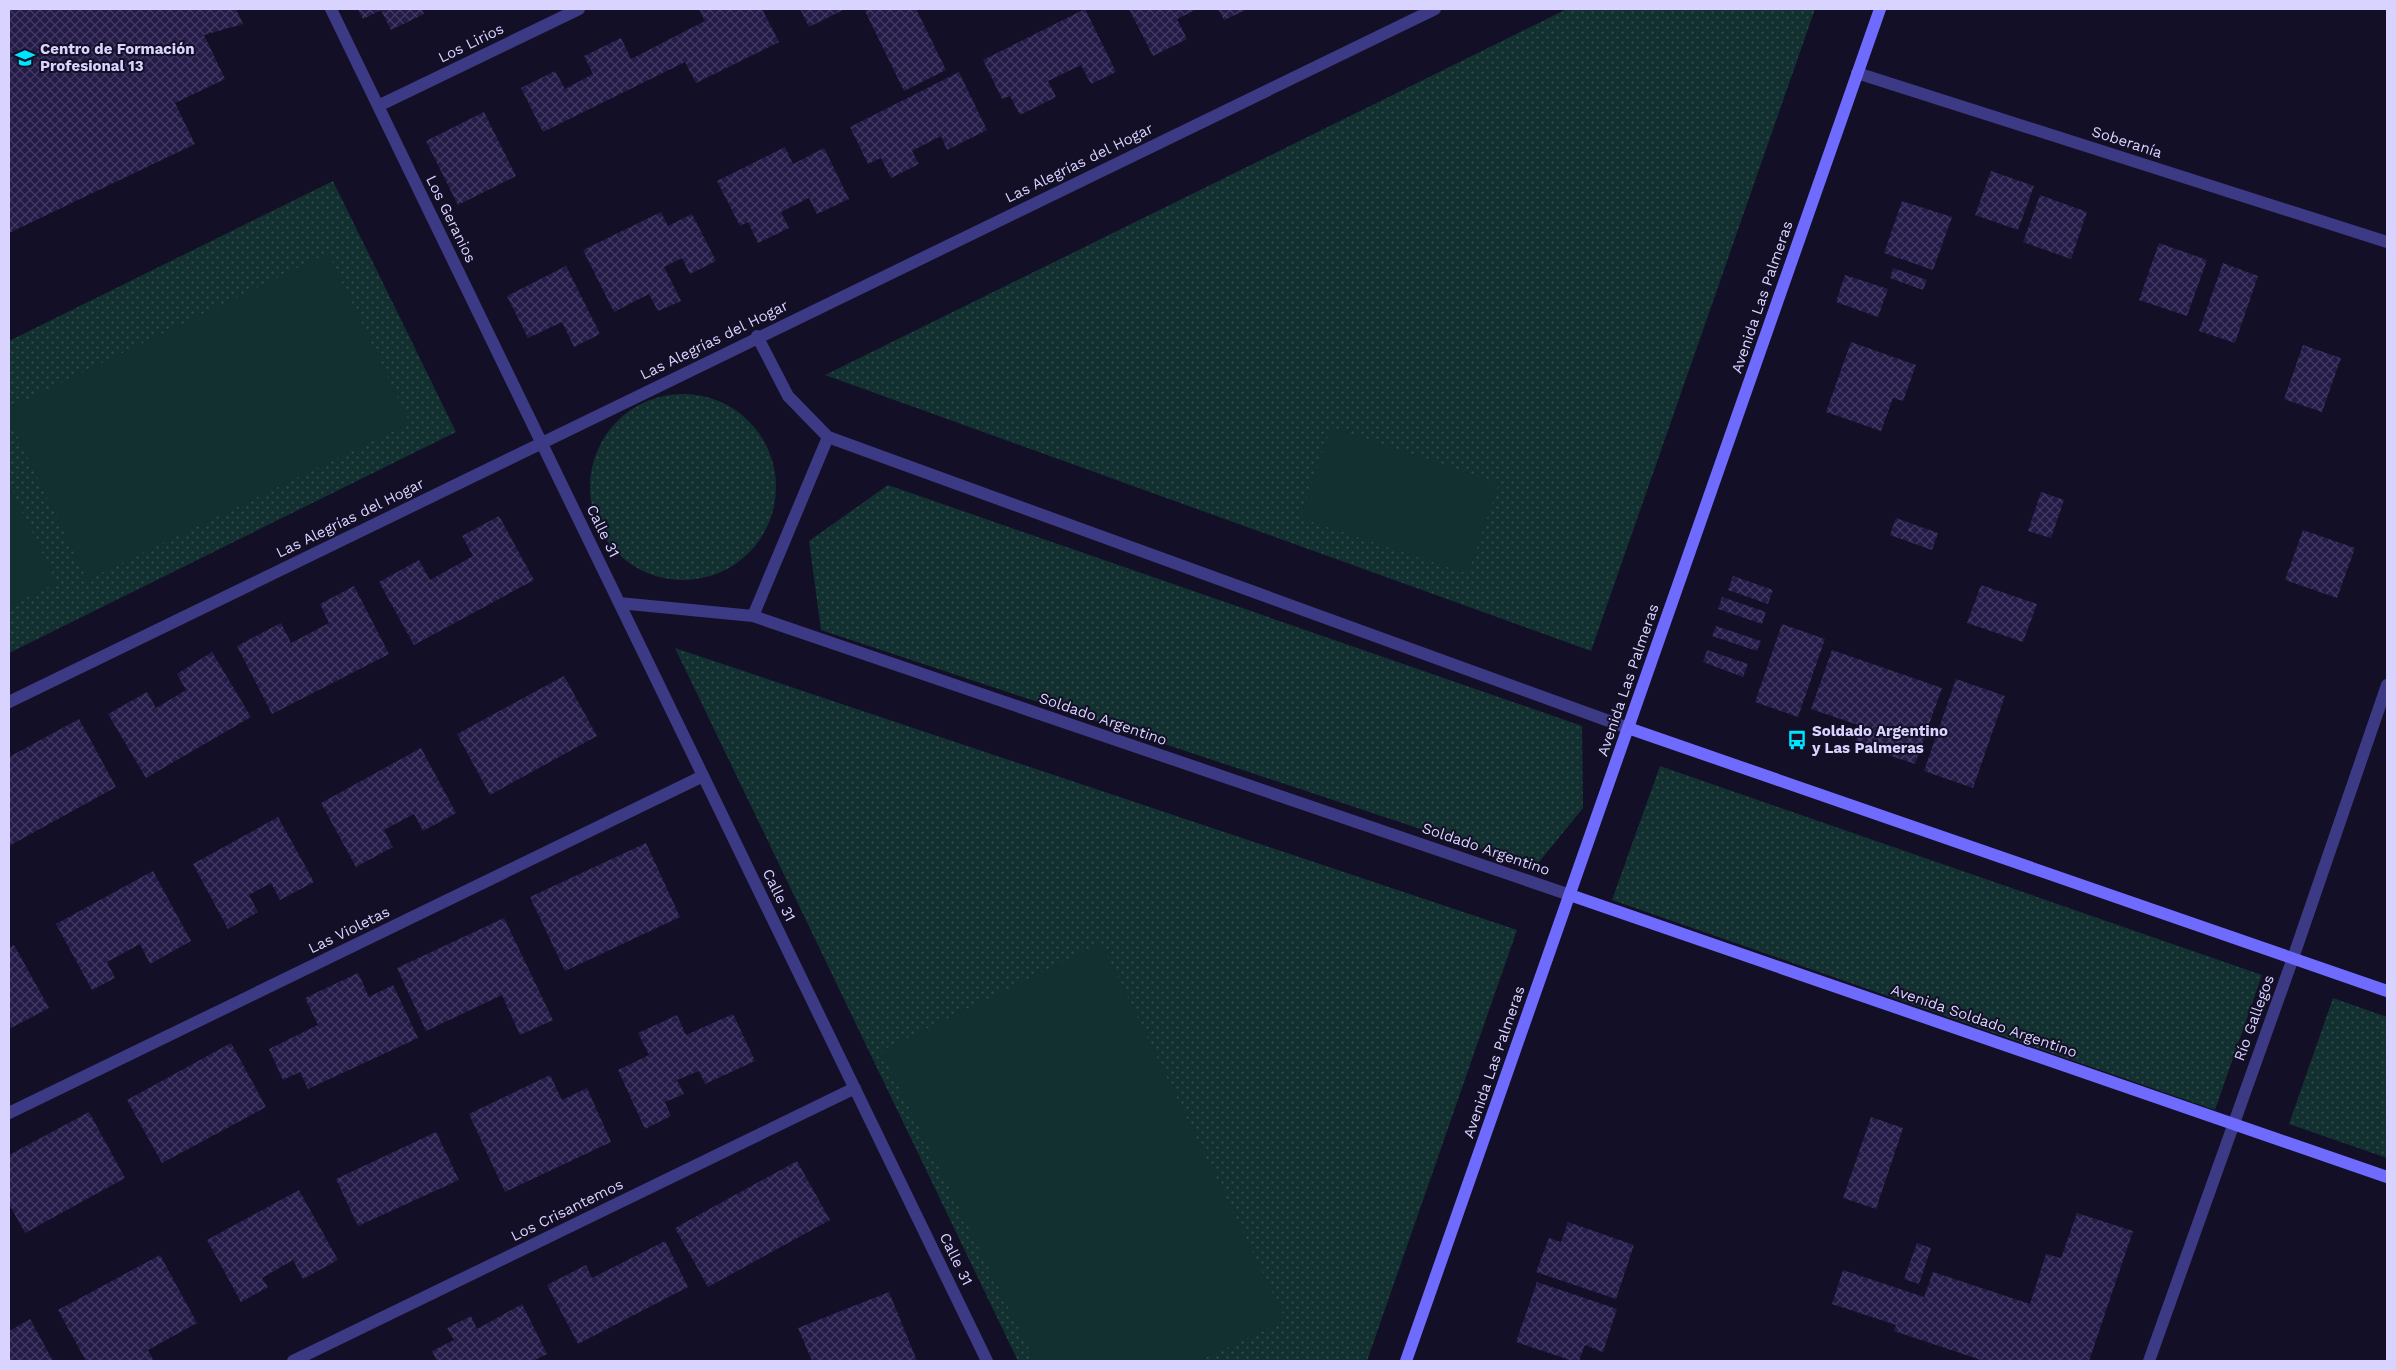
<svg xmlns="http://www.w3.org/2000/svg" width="2396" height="1370" font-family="'Work Sans',sans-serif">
	<defs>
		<pattern id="green-dots" width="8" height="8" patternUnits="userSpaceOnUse" patternTransform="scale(1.25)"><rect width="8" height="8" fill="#12302f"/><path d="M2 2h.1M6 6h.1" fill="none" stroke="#344d4e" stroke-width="1.8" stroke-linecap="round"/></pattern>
		<pattern id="building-cross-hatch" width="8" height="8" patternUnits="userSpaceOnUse" patternTransform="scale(1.25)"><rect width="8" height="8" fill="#241b47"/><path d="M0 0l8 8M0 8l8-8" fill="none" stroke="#433b63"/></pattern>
	</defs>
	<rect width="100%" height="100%" fill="#130f26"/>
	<path fill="url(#green-dots)" d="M1567 9H1815L1591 651 825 375Z
		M333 181 456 432 9 653V341Z
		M590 487a93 93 0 1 1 186 0a93 93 0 1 1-186 0Z
		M888 485 1582 726 1583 808 1535 867 821 630 809 541Z
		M675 648 1517 930 1367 1361H1018Z
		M1660 766 2262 975 2215 1110 1612 900Z
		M2333 998 2387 1017V1158L2289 1124Z"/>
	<path fill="#12302f" d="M328 253 410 423 87 580 9 419V408Z
		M1331 427 1499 484 1468 574 1300 518Z
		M9 484 57 583 9 606Z
		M1101 943 1286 1320 1199 1361H1035L881 1051Z"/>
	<path fill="url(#building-cross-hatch)" d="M9 9H236L243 24 204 35 225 79 175 103 195 144 9 233Z
		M358 9H422L424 14 391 30 381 10 363 19Z
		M699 9H762L779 42 696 83 685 62 543 132 521 88 555 71 565 89 593 74 584 56 621 38 631 59 705 21Z
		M800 9H845L809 27Z
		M870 9H916L946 70 904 91 865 11Z
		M1085 9 1116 72 1091 84 1081 65 1048 81 1056 97 1020 115 1010 96 1002 99 983 60Z
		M1129 9H1197L1177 19 1187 39 1153 56Z
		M1218 9H1248L1224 20Z
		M959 72 987 130 947 150 941 136 912 151 919 164 891 178 881 158 868 164 850 127Z
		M484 112 516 176 458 205 426 141Z
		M785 147 793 164 824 148 849 199 817 214 809 198 781 212 789 228 758 243 748 222 740 226 717 181Z
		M1991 171 2034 186 2018 230 1975 215Z
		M2040 195 2087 212 2071 259 2023 242Z
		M1902 201 1952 217 1933 270 1884 253Z
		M661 212 668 226 692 214 716 261 690 274 682 258 664 267 681 301 658 311 649 294 614 312 583 250Z
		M2159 243 2207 260 2187 316 2139 300Z
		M2223 263 2258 276 2235 343 2199 331Z
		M566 266 600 334 574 347 562 322 528 338 507 296Z
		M1893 268 1927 280 1923 290 1890 278Z
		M1845 275 1888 289 1878 317 1836 302Z
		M1851 342 1916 365 1903 401 1893 398 1881 431 1826 412Z
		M2303 345 2341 358 2322 412 2284 399Z
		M2041 492 2064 500 2051 538 2028 531Z
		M499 516 534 580 414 645 379 582 419 560 430 580 473 556 462 536Z
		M1896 518 1938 533 1932 550 1890 535Z
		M2303 530 2355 548 2337 598 2285 580Z
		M1733 576 1773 590 1768 604 1728 590Z
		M1981 585 2037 604 2023 642 1967 623Z
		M354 586 389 654 272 714 237 646 281 623 291 643 329 623 320 604Z
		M1722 597 1766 612 1762 624 1718 609Z
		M1782 624 1825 639 1798 717 1755 702Z
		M1716 626 1761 641 1757 651 1712 636Z
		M1707 650 1748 664 1743 677 1703 662Z
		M1832 650 1942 688 1915 764 1855 744 1861 726 1811 709Z
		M212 652 251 717 146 778 108 714 147 692 156 708 186 690 177 674Z
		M564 676 597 736 490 795 457 734Z
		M1956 679 2005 696 1973 788 1924 771Z
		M79 719 116 787 9 846V757Z
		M421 748 456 813 423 831 414 814 384 830 393 847 356 867 321 803Z
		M278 817 314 882 280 900 271 883 249 895 258 912 228 929 193 864Z
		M646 843 680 917 565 971 530 897Z
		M153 871 191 941 150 964 140 944 107 962 115 978 92 990 56 924Z
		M504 918 553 1020 520 1035 502 995 426 1031 397 968Z
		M14 945 49 1008 11 1028 9 1024V948Z
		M358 973 369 997 393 985 418 1038 308 1089 300 1072 283 1080 269 1049 318 1025 305 998Z
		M733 1014 755 1061 705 1084 699 1071 677 1080 684 1094 665 1102 671 1116 645 1129 618 1070 649 1055 638 1033 677 1015 686 1035Z
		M231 1043 266 1107 162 1163 127 1100Z
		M550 1075 562 1100 587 1088 611 1142 505 1192 469 1114Z
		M89 1112 125 1178 25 1233 9 1204V1155Z
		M1871 1117 1903 1128 1876 1209 1843 1198Z
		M436 1132 459 1180 358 1226 336 1179Z
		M797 1161 830 1220 708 1287 675 1228Z
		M299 1190 338 1260 303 1279 293 1260 262 1278 268 1287 241 1302 207 1240Z
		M2077 1213 2133 1231 2089 1361H1984L1894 1331 1896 1325 1832 1304 1843 1270 1924 1297 1933 1272 2030 1304 2046 1254 2061 1258Z
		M1568 1222 1634 1245 1616 1299 1536 1272 1549 1238 1561 1242Z
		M665 1241 688 1287 578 1344 547 1285 586 1265 592 1278Z
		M1917 1243 1931 1248 1919 1284 1904 1279Z
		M160 1255 197 1323 148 1350 154 1361H86L58 1310Z
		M1537 1282 1617 1309 1603 1352 1585 1345 1579 1361H1573L1516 1342Z
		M889 1292 917 1361H812L798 1328Z
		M522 1304 547 1354 533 1361H437L432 1351 454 1340 447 1328 471 1316 477 1329Z
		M30 1319 53 1361H9V1331Z"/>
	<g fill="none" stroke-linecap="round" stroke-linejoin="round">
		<path stroke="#3d3a85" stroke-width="12" d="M331 9 987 1361
			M1857 73 2387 242
			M378 106 579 9
			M757 336 788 396 828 437 1628 728
			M619 603 753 616 1570 895
			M753 616 828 437
			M9 702 1435 9
			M9 1113 703 776
			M293 1361 855 1088
			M2149 1361 2293 958 2387 685"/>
		<path stroke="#6f6bff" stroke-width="12" d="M1628 728 2387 991
			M1570 895 2387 1177
			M1406 1361 1880 9"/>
	</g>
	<defs>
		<symbol id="school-bare" viewBox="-9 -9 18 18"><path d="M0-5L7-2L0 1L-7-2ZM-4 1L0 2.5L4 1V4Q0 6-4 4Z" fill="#00e5ff" stroke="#130f26" stroke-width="2.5" paint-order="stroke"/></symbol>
		<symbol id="bus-bare" viewBox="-9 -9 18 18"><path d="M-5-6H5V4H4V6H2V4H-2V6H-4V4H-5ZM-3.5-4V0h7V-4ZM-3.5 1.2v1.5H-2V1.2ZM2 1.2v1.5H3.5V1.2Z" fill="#00e5ff" stroke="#130f26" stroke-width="2.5" paint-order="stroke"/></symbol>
	</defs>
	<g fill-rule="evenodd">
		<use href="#school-bare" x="11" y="44" width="28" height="28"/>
		<use href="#bus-bare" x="1783" y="726" width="28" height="28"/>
	</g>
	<g text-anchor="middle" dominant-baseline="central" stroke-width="4" stroke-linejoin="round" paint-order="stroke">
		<g font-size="15" fill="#d9d4ff" stroke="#130f26">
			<text transform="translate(471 43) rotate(-26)">Los Lirios</text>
			<text transform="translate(2127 142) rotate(18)">Soberanía</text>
			<text transform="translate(1079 163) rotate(-26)">Las Alegrías del Hogar</text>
			<text transform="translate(451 219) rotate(64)">Los Geranios</text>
			<text transform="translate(1762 297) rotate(-71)">Avenida Las Palmeras</text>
			<text transform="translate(714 340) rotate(-26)">Las Alegrías del Hogar</text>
			<text transform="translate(350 518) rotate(-26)">Las Alegrías del Hogar</text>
			<text transform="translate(603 531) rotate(64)">Calle 31</text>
			<text transform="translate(1628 680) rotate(-71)">Avenida Las Palmeras</text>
			<text transform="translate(1103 719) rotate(19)">Soldado Argentino</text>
			<text transform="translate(1486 849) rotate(19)">Soldado Argentino</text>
			<text transform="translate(779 895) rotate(64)">Calle 31</text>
			<text transform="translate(349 930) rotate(-26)">Las Violetas</text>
			<text transform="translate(2254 1018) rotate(-70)">Río Gallegos</text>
			<text transform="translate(1984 1021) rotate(19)">Avenida Soldado Argentino</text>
			<text transform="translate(1494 1062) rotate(-71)">Avenida Las Palmeras</text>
			<text transform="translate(567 1210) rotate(-26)">Los Crisantemos</text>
			<text transform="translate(956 1259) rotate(64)">Calle 31</text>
		</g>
		<g font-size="15" font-weight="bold" fill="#d9d4ff" stroke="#130f26" text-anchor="start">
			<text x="40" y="49">Centro de Formación<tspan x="40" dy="17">Profesional 13</tspan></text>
			<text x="1812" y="731">Soldado Argentino<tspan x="1812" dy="17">y Las Palmeras</tspan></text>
		</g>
	</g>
	<rect width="2396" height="1370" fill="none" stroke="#d9d4ff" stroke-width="20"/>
</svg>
